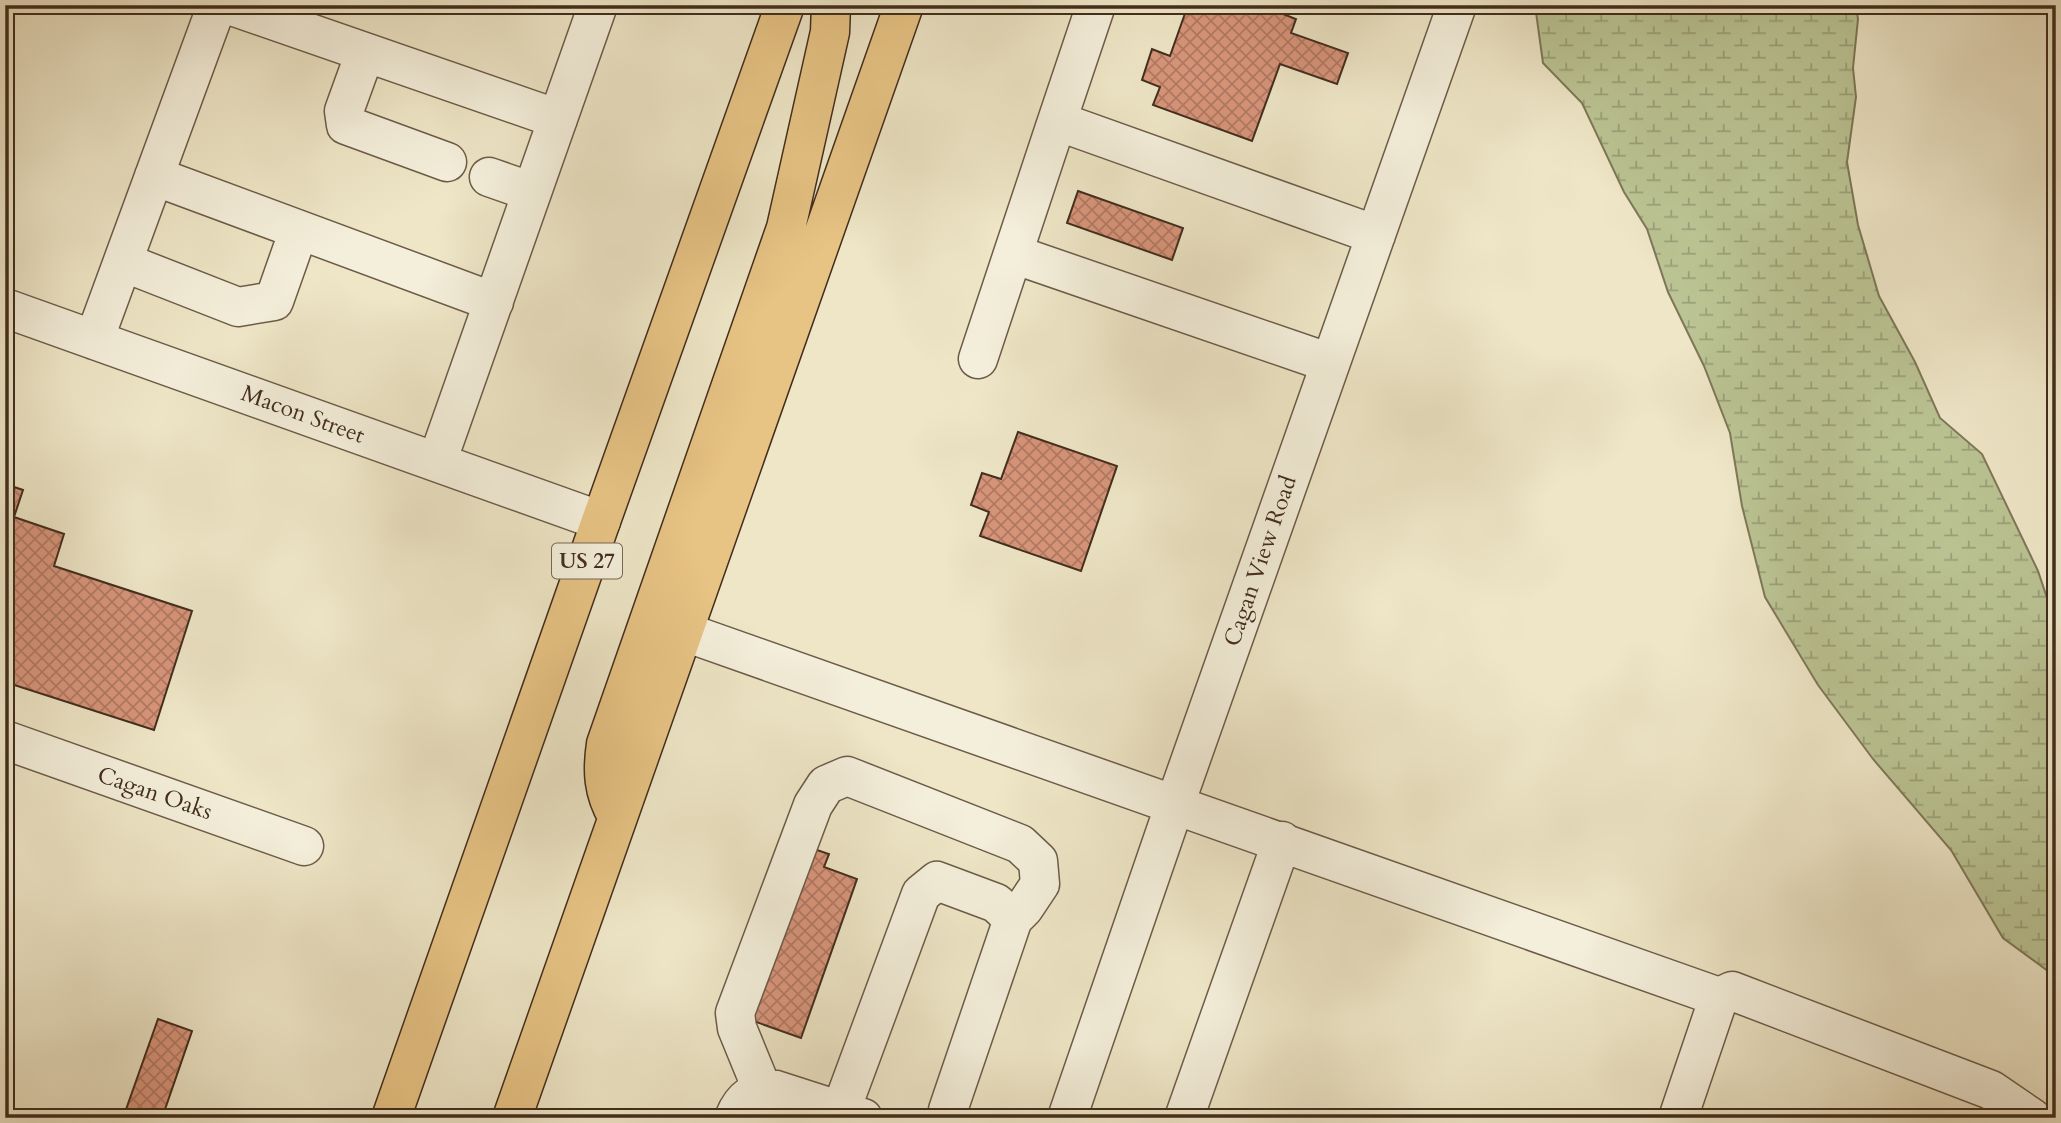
<svg xmlns="http://www.w3.org/2000/svg" width="2061" height="1123" font-family="Cardo,serif">
	<defs>
		<pattern id="wetland-marsh" width="20" height="14" patternUnits="userSpaceOnUse" patternTransform="scale(1.75)"><rect width="20" height="14" fill="#bbc494"/><path d="M1 5h8M5 5V1M11 12h8M15 12V8" fill="none" stroke="#9aa078"/></pattern>
		<pattern id="building-cross-hatch" width="8" height="8" patternUnits="userSpaceOnUse" patternTransform="scale(1.75)"><rect width="8" height="8" fill="#d8957b"/><path d="M0 0l8 8M0 8l8-8" fill="none" stroke="#b17a64"/></pattern>
	</defs>
	<rect width="100%" height="100%" fill="#eee6c7"/>
	<filter id="stains"><feTurbulence type="fractalNoise" baseFrequency=".00286" numOctaves="4"/><feColorMatrix values="0 0 0 0 .2 0 0 0 0 .09 0 0 0 0 .02 0 0 0 .5 -.17"/></filter>
	<radialGradient id="worn" r=".72"><stop offset=".6" stop-color="#630" stop-opacity="0"/><stop offset="1" stop-color="#630" stop-opacity=".3"/></radialGradient>
	<path fill="url(#wetland-marsh)" stroke="#7e7858" stroke-width="2" d="M1535 5H1856L1858 19 1853 68 1856 97 1847 162 1858 225 1879 296 1915 362 1940 418 1982 454 2038 571 2056 625V977L2003 938 1951 850 1873 759 1818 685 1765 597 1742 506 1730 433 1704 366 1668 292 1647 229 1624 192 1582 103 1543 63Z"/>
	<path fill="url(#building-cross-hatch)" stroke="#422d1d" stroke-width="2" d="M1188 5H1260L1296 19 1291 33 1348 53 1337 84 1280 64 1252 141 1153 105 1160 87 1142 80 1152 49 1170 56Z
		M1078 191 1183 228 1172 260 1067 223Z
		M1018 432 1117 466 1081 571 980 536 989 512 971 505 982 473 1001 479Z
		M5 484 23 490 14 517 64 534 54 566 192 611 154 730 5 682Z
		M805 846 829 854 824 867 857 879 801 1038 745 1018Z
		M158 1019 192 1031 162 1118H123Z"/>
	<g fill="none" stroke-linecap="round" stroke-linejoin="round">
		<defs>
			<path id="minor" d="M229 5 558 119
				M1096 5 1057 121 1376 235
				M365 53 344 111 346 125 447 162
				M154 176 494 302
				M489 177 532 192
				M1013 254 1330 363
				M123 262 238 307 274 301 299 230
				M5 308 601 521
				M94 340 217 5
				M978 359 1057 121
				M437 462 598 5
				M682 631 1719 997
				M5 740 304 846
				M762 1089 737 1028 735 1013 813 805 826 785 847 776 1020 844 1038 861 1040 884 1024 908 1013 919 948 1110V1118
				M841 1110 921 894 937 881 996 903 1013 919
				M734 1118C742 1098 755 1088 776 1090L863 1118
				M1067 1118 1175 804 1457 5
				M1184 1118 1282 841
				M1678 1118 1719 997 1732 991 1991 1090 2032 1118"/>
			<path id="highway" d="M617 816C603 792 602 771 606 744L786 228 830 32 831 5
				M391 1118 601 521 785 5
				M512 1118 904 5"/>
		</defs>
		<use href="#minor" stroke="#6d5b48" stroke-width="41"/>
		<use href="#highway" stroke="#422d1d" stroke-width="41"/>
		<use href="#minor" stroke="#f4efdb" stroke-width="38"/>
		<use href="#highway" stroke="#e7c384" stroke-width="38"/>
	</g>
	<g text-anchor="middle" dominant-baseline="central" stroke-width="7" stroke-linejoin="round" paint-order="stroke">
		<rect fill="#f4efdb" stroke="#776756" stroke-width="2" x="552" y="543.5" width="70" height="35" rx="5"/>
		<g font-size="21" font-weight="bold" fill="#422d1d">
			<text x="587" y="561">US 27</text>
		</g>
		<g font-size="23" fill="#422d1d" stroke="#f4efdb">
			<text transform="translate(303 414) rotate(20)">Macon Street</text>
			<text transform="translate(1260 561) rotate(-71)">Cagan View Road</text>
			<text transform="translate(155 793) rotate(19)">Cagan Oaks</text>
		</g>
	</g>
	<rect width="2061" height="1123" fill="none" stroke="#eee6c7" stroke-width="28"/>
	<rect x="7" y="7" width="2047" height="1109" fill="none" stroke="#422d1d" stroke-width="3.5"/>
	<rect x="14" y="14" width="2033" height="1095" fill="none" stroke="#422d1d" stroke-width="2"/>
	<rect width="100%" height="100%" filter="url(#stains)"/>
	<rect width="100%" height="100%" fill="url(#worn)"/>
</svg>
